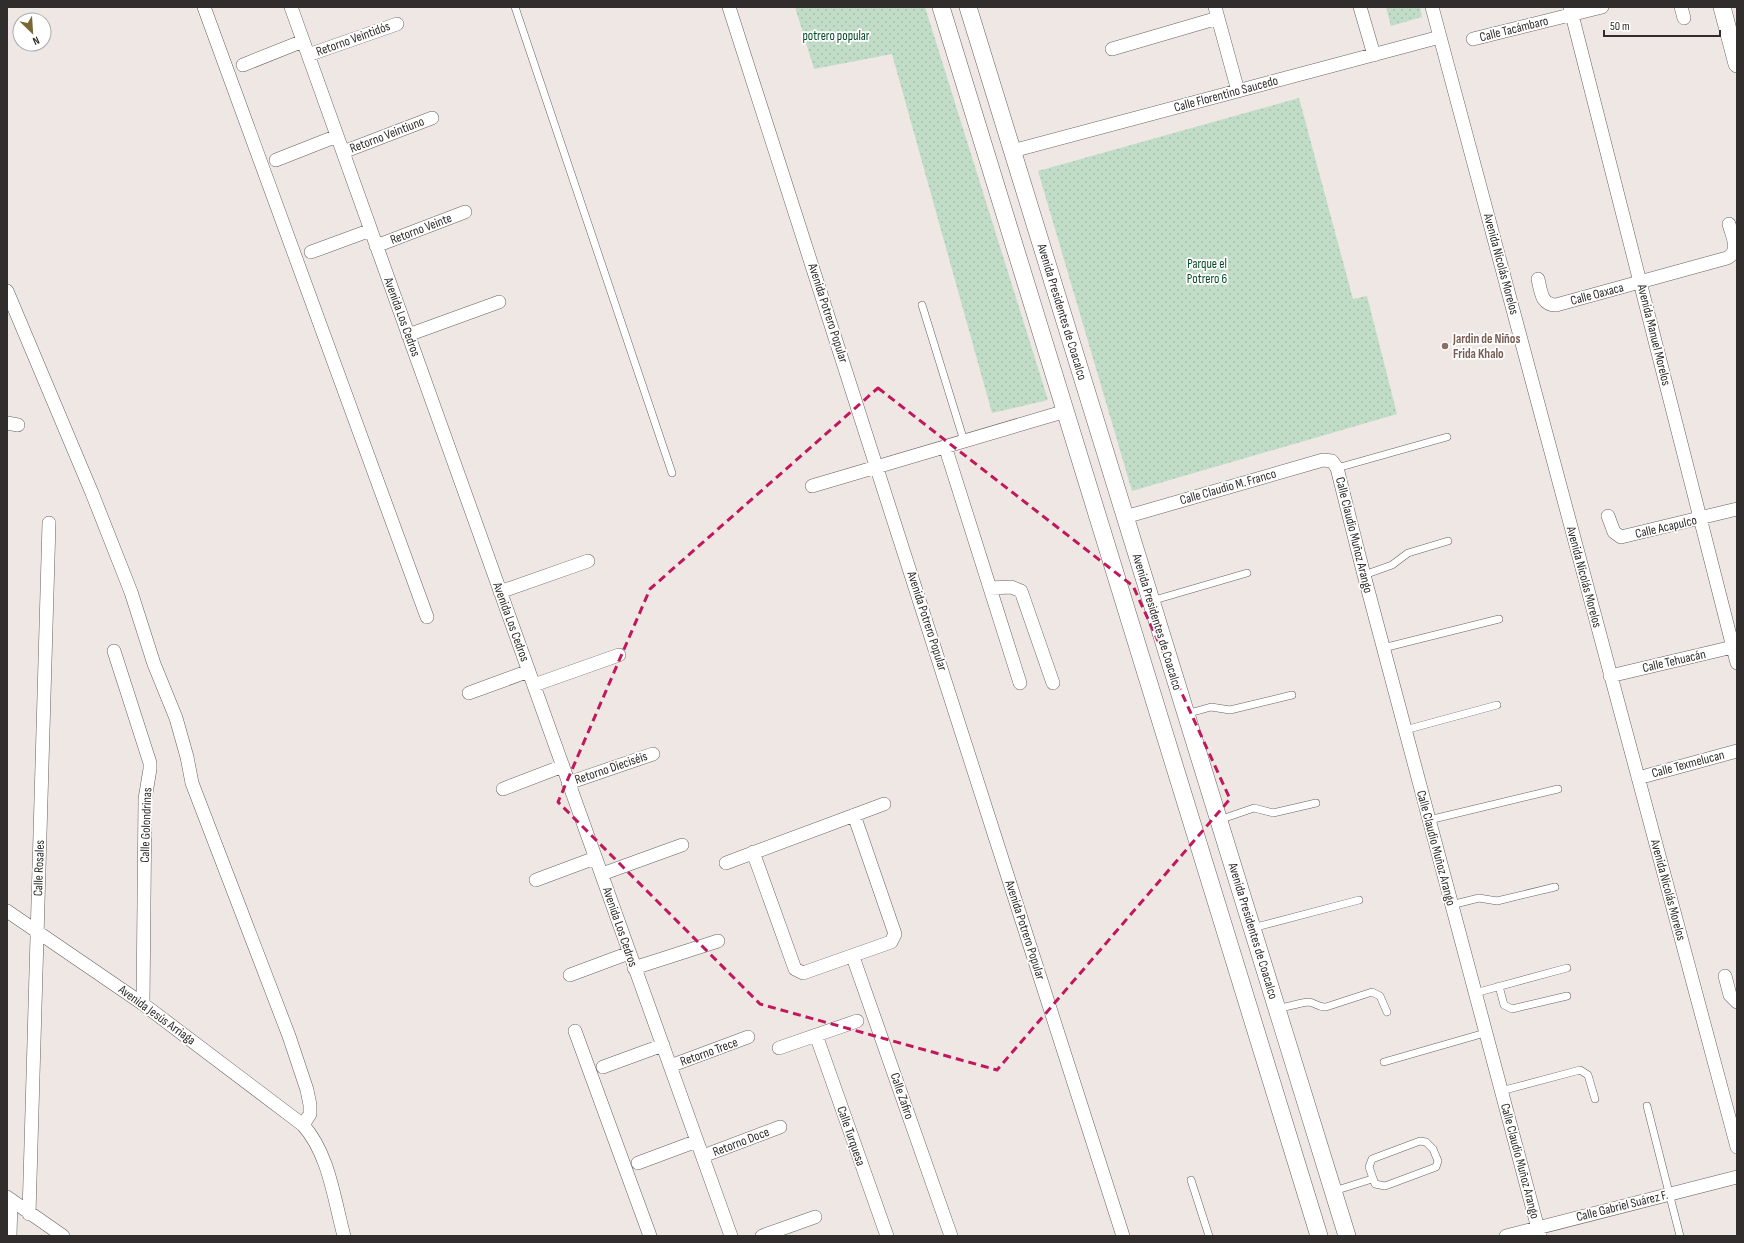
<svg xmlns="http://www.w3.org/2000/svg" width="1744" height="1243" font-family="'Sofia Sans Condensed',sans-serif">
	<defs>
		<pattern id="park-dots" width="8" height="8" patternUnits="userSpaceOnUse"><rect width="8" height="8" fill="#c1ddc8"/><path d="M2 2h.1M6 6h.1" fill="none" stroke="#a6beac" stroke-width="1.8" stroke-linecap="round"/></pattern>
	</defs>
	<rect width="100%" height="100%" fill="#eee7e4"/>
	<path fill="url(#park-dots)" d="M795 7H925L1048 400 992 413 892 54 814 69Z
		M1386 7H1420L1422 17 1391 26Z
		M1299 98 1353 299 1367 296 1397 414 1132 491 1038 171Z"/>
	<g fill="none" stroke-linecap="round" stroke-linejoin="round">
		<defs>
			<path id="service" d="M515 7 672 473
				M922 305 964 441
				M1337 468 1447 437
				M1364 575 1392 565 1408 553 1448 541
				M1151 601 1247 573
				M1383 648 1499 619
				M1186 714 1211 707 1230 710 1292 695
				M1405 730 1497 705
				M1219 820 1254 808 1273 813 1316 803
				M1429 820 1558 789
				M1451 905 1479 898 1497 901 1555 887
				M1252 928 1359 900
				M1499 986 1504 1005 1512 1009 1567 996
				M1475 993 1567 968
				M1277 1009C1287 1007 1299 1003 1308 1002 1315 1002 1318 1008 1326 1007L1372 992 1380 996 1387 1012
				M1384 1062 1485 1033
				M1501 1091 1580 1070 1588 1075 1595 1099
				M1647 1106 1680 1236
				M1420 1141 1426 1142 1433 1149 1438 1161 1436 1167 1385 1186 1375 1184 1369 1167 1372 1159Z
				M1191 1180 1209 1236
				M1334 1191 1372 1179"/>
			<path id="minor" d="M204 7 427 617
				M291 7 731 1236
				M729 7 1123 1236
				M1215 7 1238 91
				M1360 7 1374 55
				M1432 7 1737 1147
				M1570 7 1737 663
				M1681 7 1684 18
				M1473 39 1602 7
				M1112 49 1218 18
				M308 55 397 24
				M243 65 303 41
				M1012 151 1440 37
				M343 152 432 118
				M276 160 337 136
				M376 246 465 212
				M311 252 371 230
				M1538 279C1541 291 1541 305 1556 305L1727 258C1741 251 1732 236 1729 224
				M7 291 92 493 131 592 154 664 176 718 187 757 192 783 289 1036 307 1090 310 1105V1114L303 1125
				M408 335 499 302
				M7 423 18 425
				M945 446 1020 683
				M812 486 1066 411
				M1608 516 1614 532 1621 537 1737 509
				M1125 517 1323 460 1332 461 1337 468 1364 575 1540 1236
				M990 588 1011 587 1021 591 1053 683
				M500 592 588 561
				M114 651 150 763V769L145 799 143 1004
				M1610 676 1737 646
				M534 685 619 655
				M469 693 529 671
				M1638 778 1737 751
				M568 783 653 754
				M503 789 563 766
				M753 852 795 969 803 973 891 942 895 934 854 815
				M726 863 884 804
				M602 874 682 845
				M536 880 595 858
				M7 911 143 1004 303 1125C329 1154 334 1199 344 1236
				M853 957 951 1236
				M634 968 718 941
				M570 975 629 953
				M1725 976 1730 995 1737 1002
				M575 1031 650 1236
				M816 1035 887 1236
				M779 1048 857 1021
				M670 1066 748 1037
				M603 1067 663 1045
				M703 1156 780 1127
				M638 1163 697 1141
				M7 1197 63 1236
				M29 1214 49 523
				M10 1236 11 1200
				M762 1236 815 1217
				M1506 1236 1737 1177"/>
			<path id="tertiary" d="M941 7 1319 1236
				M968 7 1347 1236
				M1722 7 1737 64"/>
		</defs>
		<use href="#service" stroke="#686260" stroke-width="8"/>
		<use href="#minor" stroke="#686260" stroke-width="14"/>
		<use href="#tertiary" stroke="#686260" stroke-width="18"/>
		<use href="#service" stroke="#fff" stroke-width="7"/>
		<use href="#minor" stroke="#fff" stroke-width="13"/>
		<use href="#tertiary" stroke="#fff" stroke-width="17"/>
	</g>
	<path fill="none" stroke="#c2185b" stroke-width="3" stroke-dasharray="8 5" stroke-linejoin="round" d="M878 388 1133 586 1230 799 997 1070 760 1004 558 802 650 589Z"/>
	<circle fill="#8d6e63" stroke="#fff" stroke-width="1.5" cx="1445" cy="346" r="4"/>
	<g text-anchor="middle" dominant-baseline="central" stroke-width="3.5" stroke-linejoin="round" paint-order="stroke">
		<g font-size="13" fill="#302d2c" stroke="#fff">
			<text transform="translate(1514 29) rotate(-14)">Calle Tacámbaro</text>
			<text transform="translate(353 39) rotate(-20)">Retorno Veintidós</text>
			<text transform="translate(1226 94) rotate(-15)">Calle Florentino Saucedo</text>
			<text transform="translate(387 135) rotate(-21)">Retorno Veintiuno</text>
			<text transform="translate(421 229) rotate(-21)">Retorno Veinte</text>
			<text transform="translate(1501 264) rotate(75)">Avenida Nicolás Morelos</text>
			<text transform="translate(1597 294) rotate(-15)">Calle Oaxaca</text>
			<text transform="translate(1062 312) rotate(73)">Avenida Presidentes de Coacalco</text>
			<text transform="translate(828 313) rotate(72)">Avenida Potrero Popular</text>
			<text transform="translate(402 317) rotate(70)">Avenida Los Cedros</text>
			<text transform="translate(1654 335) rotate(76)">Avenida Manuel Morelos</text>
			<text transform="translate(1228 487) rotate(-16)">Calle Claudio M. Franco</text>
			<text transform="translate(1666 527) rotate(-13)">Calle Acapulco</text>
			<text transform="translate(1354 535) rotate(76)">Calle Claudio Muñoz Arango</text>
			<text transform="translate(1584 577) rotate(75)">Avenida Nicolás Morelos</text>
			<text transform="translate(927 621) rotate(72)">Avenida Potrero Popular</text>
			<text transform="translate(511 622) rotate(70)">Avenida Los Cedros</text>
			<text transform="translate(1157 622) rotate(73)">Avenida Presidentes de Coacalco</text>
			<text transform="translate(1674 661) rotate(-13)">Calle Tehuacán</text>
			<text transform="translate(1688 764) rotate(-15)">Calle Texmelucan</text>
			<text transform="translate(611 768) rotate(-19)">Retorno Dieciséis</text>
			<text transform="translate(146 825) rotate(-88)">Calle Golondrinas</text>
			<text transform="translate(1436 848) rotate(75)">Calle Claudio Muñoz Arango</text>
			<text transform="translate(39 868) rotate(-88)">Calle Rosales</text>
			<text transform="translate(1668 890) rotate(75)">Avenida Nicolás Morelos</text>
			<text transform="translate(620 927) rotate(71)">Avenida Los Cedros</text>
			<text transform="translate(1025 930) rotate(72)">Avenida Potrero Popular</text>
			<text transform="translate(1253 931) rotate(73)">Avenida Presidentes de Coacalco</text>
			<text transform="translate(157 1015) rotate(36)">Avenida Jesús Arriaga</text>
			<text transform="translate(709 1052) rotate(-20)">Retorno Trece</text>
			<text transform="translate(902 1096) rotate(71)">Calle Zafiro</text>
			<text transform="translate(851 1136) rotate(71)">Calle Turquesa</text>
			<text transform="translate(741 1142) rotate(-21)">Retorno Doce</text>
			<text transform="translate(1520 1161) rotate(75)">Calle Claudio Muñoz Arango</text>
			<text transform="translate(1622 1206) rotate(-14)">Calle Gabriel Suárez F.</text>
		</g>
		<g font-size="13" fill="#034925" stroke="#fff">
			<text x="836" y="36">potrero popular</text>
			<text x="1207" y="264">Parque el<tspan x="1207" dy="15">Potrero 6</tspan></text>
		</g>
		<g font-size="13" font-weight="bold" fill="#785e54" stroke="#fff" text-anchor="start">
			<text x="1453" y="339">Jardin de Niños<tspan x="1453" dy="15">Frida Khalo</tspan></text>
		</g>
	</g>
	<rect width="1744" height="1243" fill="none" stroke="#302d2c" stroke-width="16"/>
	<g transform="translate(32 32) rotate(155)"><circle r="19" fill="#ffffff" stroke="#acabab"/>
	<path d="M0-3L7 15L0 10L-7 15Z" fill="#796736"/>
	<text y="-6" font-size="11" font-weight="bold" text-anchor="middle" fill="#302d2c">N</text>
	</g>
	<path d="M1604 30v6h116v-6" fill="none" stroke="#302d2c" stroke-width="2"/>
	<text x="1610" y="30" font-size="12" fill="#302d2c" stroke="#ffffff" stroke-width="3" paint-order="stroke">50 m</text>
</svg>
